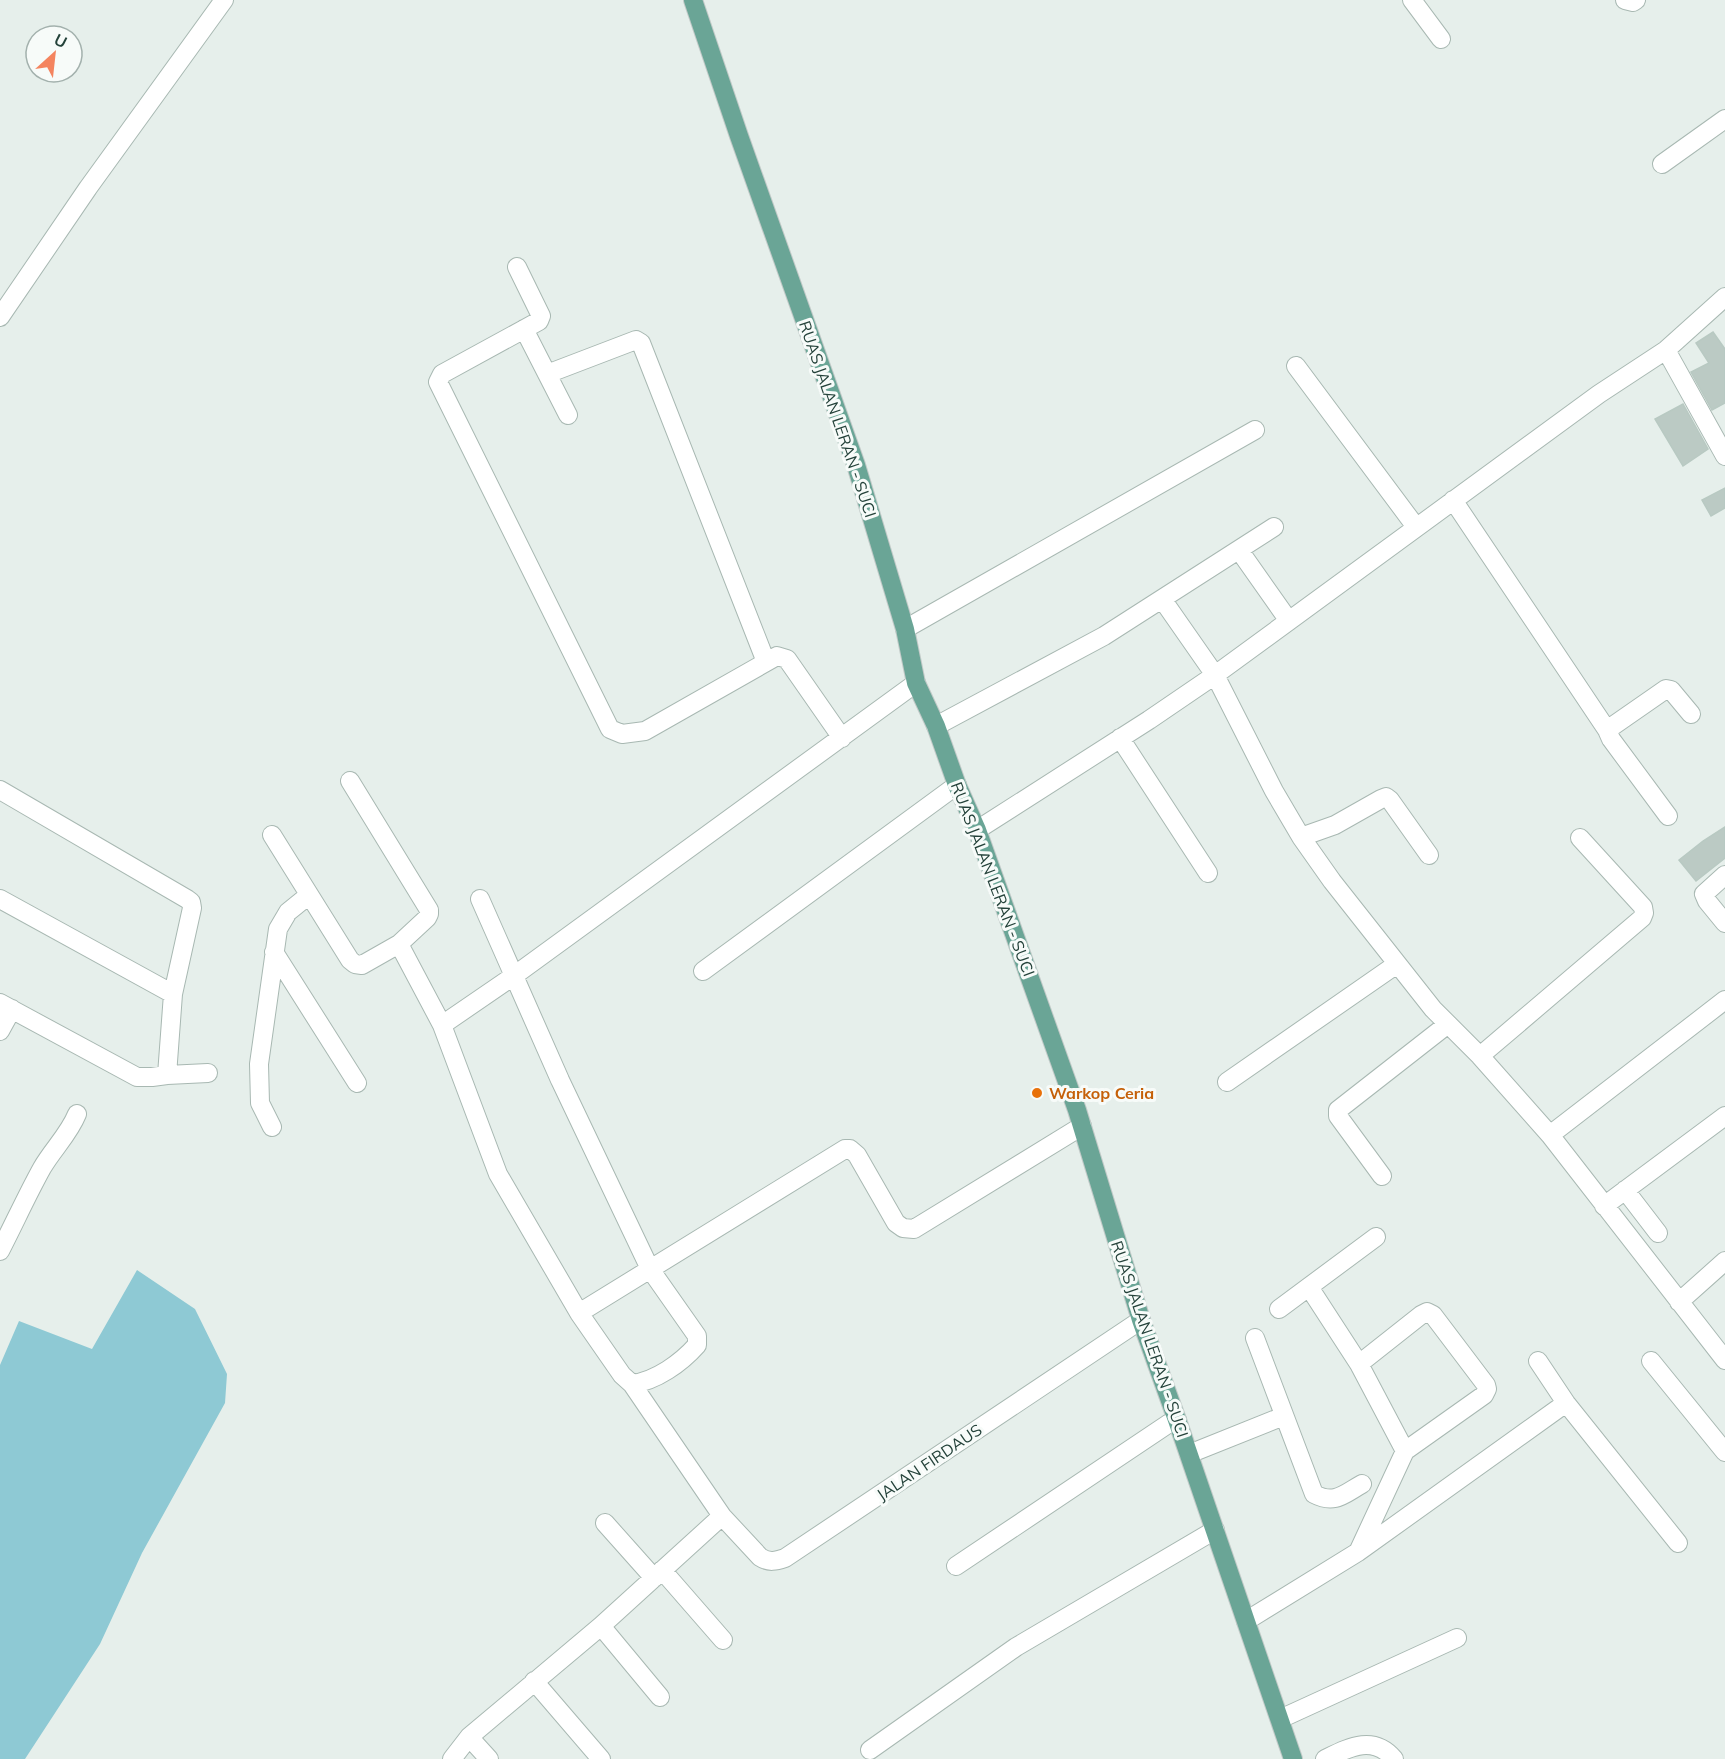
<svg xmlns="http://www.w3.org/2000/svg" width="1725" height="1759" font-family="Mulish,sans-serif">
	<rect width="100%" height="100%" fill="#e6efeb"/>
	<path fill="#8ec9d4" d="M137 1270 195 1309 227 1374 225 1403 142 1553 100 1644 25 1759H0V1365L19 1321 92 1349Z"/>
	<path fill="#bbcac4" stroke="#b8c9c2" stroke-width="1.5" d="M1713 332 1725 349V403L1712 410 1691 372 1709 363 1696 343Z
		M1683 404 1708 449 1683 466 1655 419Z
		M1725 488V508L1711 516 1702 500Z
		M1725 827V858L1696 881 1679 860 1703 841Z"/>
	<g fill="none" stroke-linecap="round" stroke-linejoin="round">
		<defs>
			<path id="minor" d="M1412 0 1441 39
				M1625 0 1633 2 1636 0
				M1662 164 1725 119
				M517 267 541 316 539 321 442 374 438 382 610 729 622 734 645 731 777 656 787 659 842 738
				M0 317 88 188 224 0
				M524 329 568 415
				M1666 350 1725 456
				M1296 366 1416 527
				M547 374 636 340 641 343 766 662
				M1453 500 1607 730 1611 739 1668 816
				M1239 550 1289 621
				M1162 599 1215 675 1274 791 1301 837 1332 881 1433 1009 1480 1056 1550 1135 1725 1360
				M905 629 1255 430
				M936 726 1104 636 1274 527
				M1607 730 1666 689 1671 690 1691 714
				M1120 738 1208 873
				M0 790 187 899 191 902 192 908 173 994 167 1075 152 1077H137L0 1003
				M977 830 1149 720 1215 675 1599 394 1666 350 1725 297
				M272 835 350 960 355 964 362 965 399 944 427 918 429 914V910L350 781
				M1301 837 1335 825 1381 799 1386 797 1390 800 1429 855
				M1725 875 1704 894 1707 901 1725 923
				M0 899 173 994
				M399 944 442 1025 498 1174 579 1313 622 1375 632 1384C656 1381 681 1363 697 1345V1336L650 1269 560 1080 480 899
				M274 952 357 1083
				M703 971 957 785
				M442 1025 515 975 916 683
				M0 1031 12 1009
				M1480 1056 1642 918 1644 913 1643 907 1580 838
				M167 1075 208 1073
				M1227 1082 1397 964
				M272 1127 260 1103 259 1064 278 929 288 912 309 895
				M1550 1135 1725 1000
				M1382 1176 1338 1116V1110L1448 1024
				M1625 1190 1658 1233
				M1604 1206 1725 1116
				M0 1251C14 1224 27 1195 42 1168 53 1149 69 1134 77 1114
				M1309 1287 1359 1364 1405 1451 1359 1550
				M1679 1302 1725 1261
				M1279 1309 1376 1237
				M579 1313 845 1149H850L857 1155 896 1223 903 1228 914 1229 1082 1126
				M1255 1338 1314 1494C1335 1505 1344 1494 1362 1484
				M1538 1361 1566 1403 1678 1543
				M1651 1361 1725 1452
				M1359 1364 1421 1315 1427 1312 1433 1315 1486 1385 1487 1389 1484 1395 1405 1451
				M632 1384 722 1516 760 1557C769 1563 776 1561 785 1558L1141 1320
				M1189 1454 1284 1416
				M605 1523 654 1578
				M956 1566 1168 1424 1177 1420
				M662 1570 723 1640
				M1246 1621 1358 1552 1566 1403
				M601 1626 660 1697
				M534 1681 601 1759
				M1280 1719 1457 1638
				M469 1737 489 1759
				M870 1750 1016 1647 1215 1530
				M452 1759 469 1737 601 1626 722 1516
				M1325 1759C1348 1748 1373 1734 1394 1759"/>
			<path id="major" d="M693 0 739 136 856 465 905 629 916 683 936 726 957 785 977 830 1077 1110 1141 1320 1177 1420 1293 1759"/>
		</defs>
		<use href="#minor" stroke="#a8b8b2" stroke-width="20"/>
		<use href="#major" stroke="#c2cac8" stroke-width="20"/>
		<use href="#minor" stroke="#fff" stroke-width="18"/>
		<use href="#major" stroke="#6aa596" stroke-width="18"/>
	</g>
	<circle fill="#e8710a" stroke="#f7fbf9" stroke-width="2" cx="1037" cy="1093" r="6"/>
	<g text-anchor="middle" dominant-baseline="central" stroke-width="6" stroke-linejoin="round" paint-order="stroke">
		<g font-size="16" fill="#24423a" stroke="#f7fbf9">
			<text transform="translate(838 419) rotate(71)">RUAS JALAN LERAN - SUCI</text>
			<text transform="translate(993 879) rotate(69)">RUAS JALAN LERAN - SUCI</text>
			<text transform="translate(1150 1339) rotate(71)">RUAS JALAN LERAN - SUCI</text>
			<text transform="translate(929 1462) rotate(-34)">JALAN FIRDAUS</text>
		</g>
		<g font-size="16" font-weight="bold" fill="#c56008" stroke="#f7fbf9" text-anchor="start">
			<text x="1049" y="1093">Warkop Ceria</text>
		</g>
	</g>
	<g transform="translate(54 54) rotate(27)"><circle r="28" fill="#f7fbf9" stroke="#a3b1ad" stroke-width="1.5"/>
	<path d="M0-4.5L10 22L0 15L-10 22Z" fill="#f4845f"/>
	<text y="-9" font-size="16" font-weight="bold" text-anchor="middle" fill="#24423a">U</text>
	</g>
</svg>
